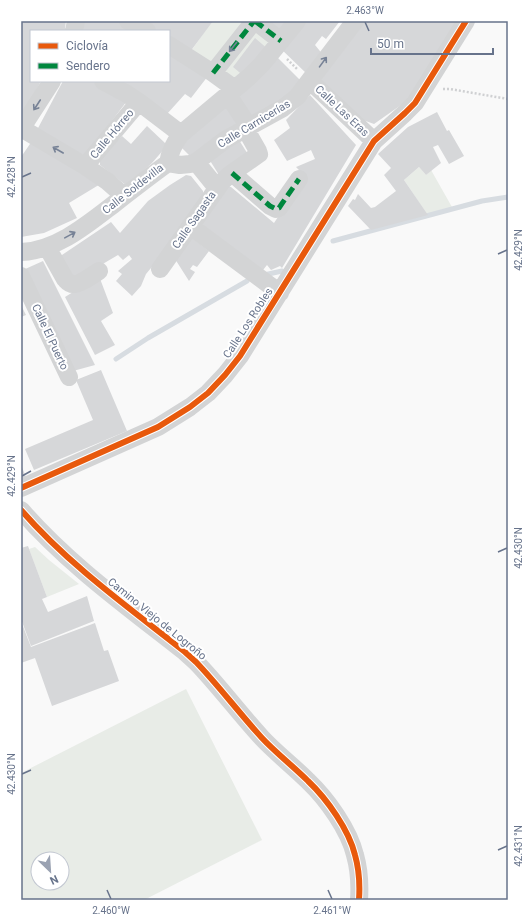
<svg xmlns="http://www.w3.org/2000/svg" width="529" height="921" font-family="Roboto,sans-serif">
	<rect width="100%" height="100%" fill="#f9f9f9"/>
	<path fill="#e8ece7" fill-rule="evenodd" d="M212 21H265L284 37 235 89 187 57Z
		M419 167 426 175 431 170 452 207 427 214 404 180Z
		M35 547 49 560 79 584 47 597 29 549Z
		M186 689 262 840 144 900H21V773ZM38 859H62V883H38Z"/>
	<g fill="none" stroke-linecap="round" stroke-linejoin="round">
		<path stroke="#d7dce1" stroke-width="5" d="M333 241 482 201 508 197
			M264 275 282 271
			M116 359 148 338 247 281"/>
	</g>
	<path fill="#d6d7d9" d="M21 21H66L65 28 71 31H31V81H41L21 118Z
		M84 21H117L137 29 140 31H81Z
		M131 21H213L190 52 169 41V31H150Z
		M265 21H292L281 35Z
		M303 21H340L326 39 322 36 315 45 324 56 307 74 279 47Z
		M361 21H457L411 98 374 124 363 120 318 79Z
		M255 38 269 50 245 77 233 67Z
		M169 50 208 76 191 98 185 94 167 114 111 81H169Z
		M276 56 302 82 288 97 249 119 233 95Z
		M63 81H92L127 101 85 156 37 130Z
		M310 95 356 145 282 268 280 266 271 270 267 265 259 275 200 225 226 187H231L274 223 305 176 296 167 315 159 311 150 287 161 274 140 290 128 286 120Z
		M224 102 243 124 192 158 180 146Z
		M437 112 447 131 449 130 464 156 449 164 438 145 433 147 441 163 426 175 419 167 404 180 428 215 371 230 348 206 353 199 355 200 358 194 371 208 375 207 396 191 384 175 391 168 378 154 408 127Z
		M147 126 165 143V148L152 163 127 186 100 165V158L122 136 131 144Z
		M239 140 249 156 219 175 209 159Z
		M32 141 102 183 69 203 77 218 44 233 21 237V157Z
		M186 175 191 176 203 191V196L161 256 146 274 141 286 132 296 116 281 122 274 118 271 132 259 129 255 123 260 118 255 72 282 56 259 111 222 120 233 148 201 170 185Z
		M192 238 209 251 197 267 193 265 190 269 195 272 189 281 175 259Z
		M43 261 95 365 73 371 23 270Z
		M99 276 113 313 101 321 115 345 95 355 65 297Z
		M21 305 26 315 21 317Z
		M101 370 127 431 34 470 25 449 93 420 76 380Z
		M21 465 26 477 21 479Z
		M28 546 47 597 42 599 48 612 87 596 94 621 31 646 21 619V548Z
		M21 621 31 647 95 623 104 651 108 650 119 681 52 706 35 658 21 663Z"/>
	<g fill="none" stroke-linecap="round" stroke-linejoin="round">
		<path stroke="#cfd0d2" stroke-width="2.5" stroke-dasharray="2 2" stroke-linecap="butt" d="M287 59 298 70
			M443 89H450L508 99"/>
		<path stroke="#d3d4d5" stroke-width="18" d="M128 21 140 27 147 31
			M255 21 281 41
			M74 31 76 21
			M169 45 213 73 235 89
			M213 73 254 21
			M103 81 127 94 139 102 181 134
			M310 81 374 141
			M228 95 249 127
			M21 128 85 166 107 181 124 196
			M21 129 52 81
			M196 162 217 188
			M168 163 180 165 190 164 196 162 225 140 283 108 297 97 355 21
			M85 166 139 102
			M232 173 270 206 276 209 279 208 281 205 299 179
			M190 226 280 293
			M47 247 65 279C67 281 69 284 73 284 79 285 93 275 99 271
			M21 252C56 251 88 224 114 204 132 190 150 176 168 163 170 151 174 143 181 134L249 77 262 64 297 21
			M160 269 221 183 229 175 259 154 258 151 245 128
			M21 276 69 377
			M21 488 158 427 190 407 208 393 225 375 240 356 374 141 405 113 415 103 466 21
			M21 510C69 565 128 607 185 652L196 662C219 686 239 713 262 738 276 753 293 766 308 781 327 799 349 830 355 855 359 869 360 885 359 900"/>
		<path stroke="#00873e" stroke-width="5" stroke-dasharray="10 5" stroke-linecap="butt" d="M255 21 281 41
			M213 73 254 21
			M232 173 270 206 276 209 279 208 281 205 299 179"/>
		<defs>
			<path id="cycleway" d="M21 488 158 427 190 407 208 393 225 375 240 356 374 141 405 113 415 103 466 21
				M21 510C69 565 128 607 185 652L196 662C219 686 239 713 262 738 276 753 293 766 308 781 327 799 349 830 355 855 359 869 360 885 359 900"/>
		</defs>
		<use href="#cycleway" stroke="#fff" stroke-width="8"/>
		<use href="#cycleway" stroke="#e8590c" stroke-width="6"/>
	</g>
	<defs><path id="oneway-shaft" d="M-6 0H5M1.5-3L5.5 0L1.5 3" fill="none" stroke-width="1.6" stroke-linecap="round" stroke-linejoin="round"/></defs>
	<g stroke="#778296">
		<use href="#oneway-shaft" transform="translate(233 47) rotate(128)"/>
		<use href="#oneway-shaft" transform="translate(323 62) rotate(-54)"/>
		<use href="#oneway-shaft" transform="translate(37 105) rotate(123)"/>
		<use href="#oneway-shaft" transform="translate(58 150) rotate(-150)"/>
		<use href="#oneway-shaft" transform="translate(70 235) rotate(-29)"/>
	</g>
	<path fill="none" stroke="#67738b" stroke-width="1.5" d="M365 22 369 31M22 177 31 173M498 254 507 250M22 476 31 471M498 552 507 548M22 774 31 770M498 850 507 846M107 890 111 899M328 890 332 899"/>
	<g text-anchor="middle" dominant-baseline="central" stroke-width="4" stroke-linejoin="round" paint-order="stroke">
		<g font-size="11" fill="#67738b" stroke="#fff">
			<text transform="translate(342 111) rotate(43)">Calle Las Eras</text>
			<text transform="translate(254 124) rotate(-31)">Calle Carnicerías</text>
			<text transform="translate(112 134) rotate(-50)">Calle Hórreo</text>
			<text transform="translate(133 189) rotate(-38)">Calle Soldevilla</text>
			<text transform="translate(194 220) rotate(-55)">Calle Sagasta</text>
			<text transform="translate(248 323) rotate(-57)">Calle Los Robles</text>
			<text transform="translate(50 337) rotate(65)">Calle El Puerto</text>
			<text transform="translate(157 619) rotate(39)">Camino Viejo de Logroño</text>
		</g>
	</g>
	<rect width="529" height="921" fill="none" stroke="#ffffff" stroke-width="44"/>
	<rect x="30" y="30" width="140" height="52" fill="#ffffff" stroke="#c2c7d1"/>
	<rect x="38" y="43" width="20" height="6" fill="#e8590c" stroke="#c2c7d1"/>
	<text x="66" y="50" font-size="12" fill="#67738b">Ciclovía</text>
	<rect x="38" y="63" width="20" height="6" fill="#00873e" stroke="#c2c7d1"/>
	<text x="66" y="70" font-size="12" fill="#67738b">Sendero</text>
	<g transform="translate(50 871) rotate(155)"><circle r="19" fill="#ffffff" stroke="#c2c7d1"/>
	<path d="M0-3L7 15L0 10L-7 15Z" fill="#9aa2b2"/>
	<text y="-6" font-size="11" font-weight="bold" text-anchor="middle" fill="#67738b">N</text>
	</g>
	<path d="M371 48v6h122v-6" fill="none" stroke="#67738b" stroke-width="2"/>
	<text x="377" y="48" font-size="12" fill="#67738b" stroke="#ffffff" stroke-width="3" paint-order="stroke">50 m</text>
	<rect x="22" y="22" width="485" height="877" fill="none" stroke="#67738b" stroke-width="1.5"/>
	<g font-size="10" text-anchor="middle" fill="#67738b">
		<text x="365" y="14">2.463°W</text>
		<text transform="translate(11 177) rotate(-90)" y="4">42.428°N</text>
		<text transform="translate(518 250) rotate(-90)" y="4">42.429°N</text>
		<text transform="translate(11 476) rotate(-90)" y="4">42.429°N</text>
		<text transform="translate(518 548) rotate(-90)" y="4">42.430°N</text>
		<text transform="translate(11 774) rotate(-90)" y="4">42.430°N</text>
		<text transform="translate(518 846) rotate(-90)" y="4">42.431°N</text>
		<text x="111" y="914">2.460°W</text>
		<text x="332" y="914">2.461°W</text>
	</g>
</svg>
